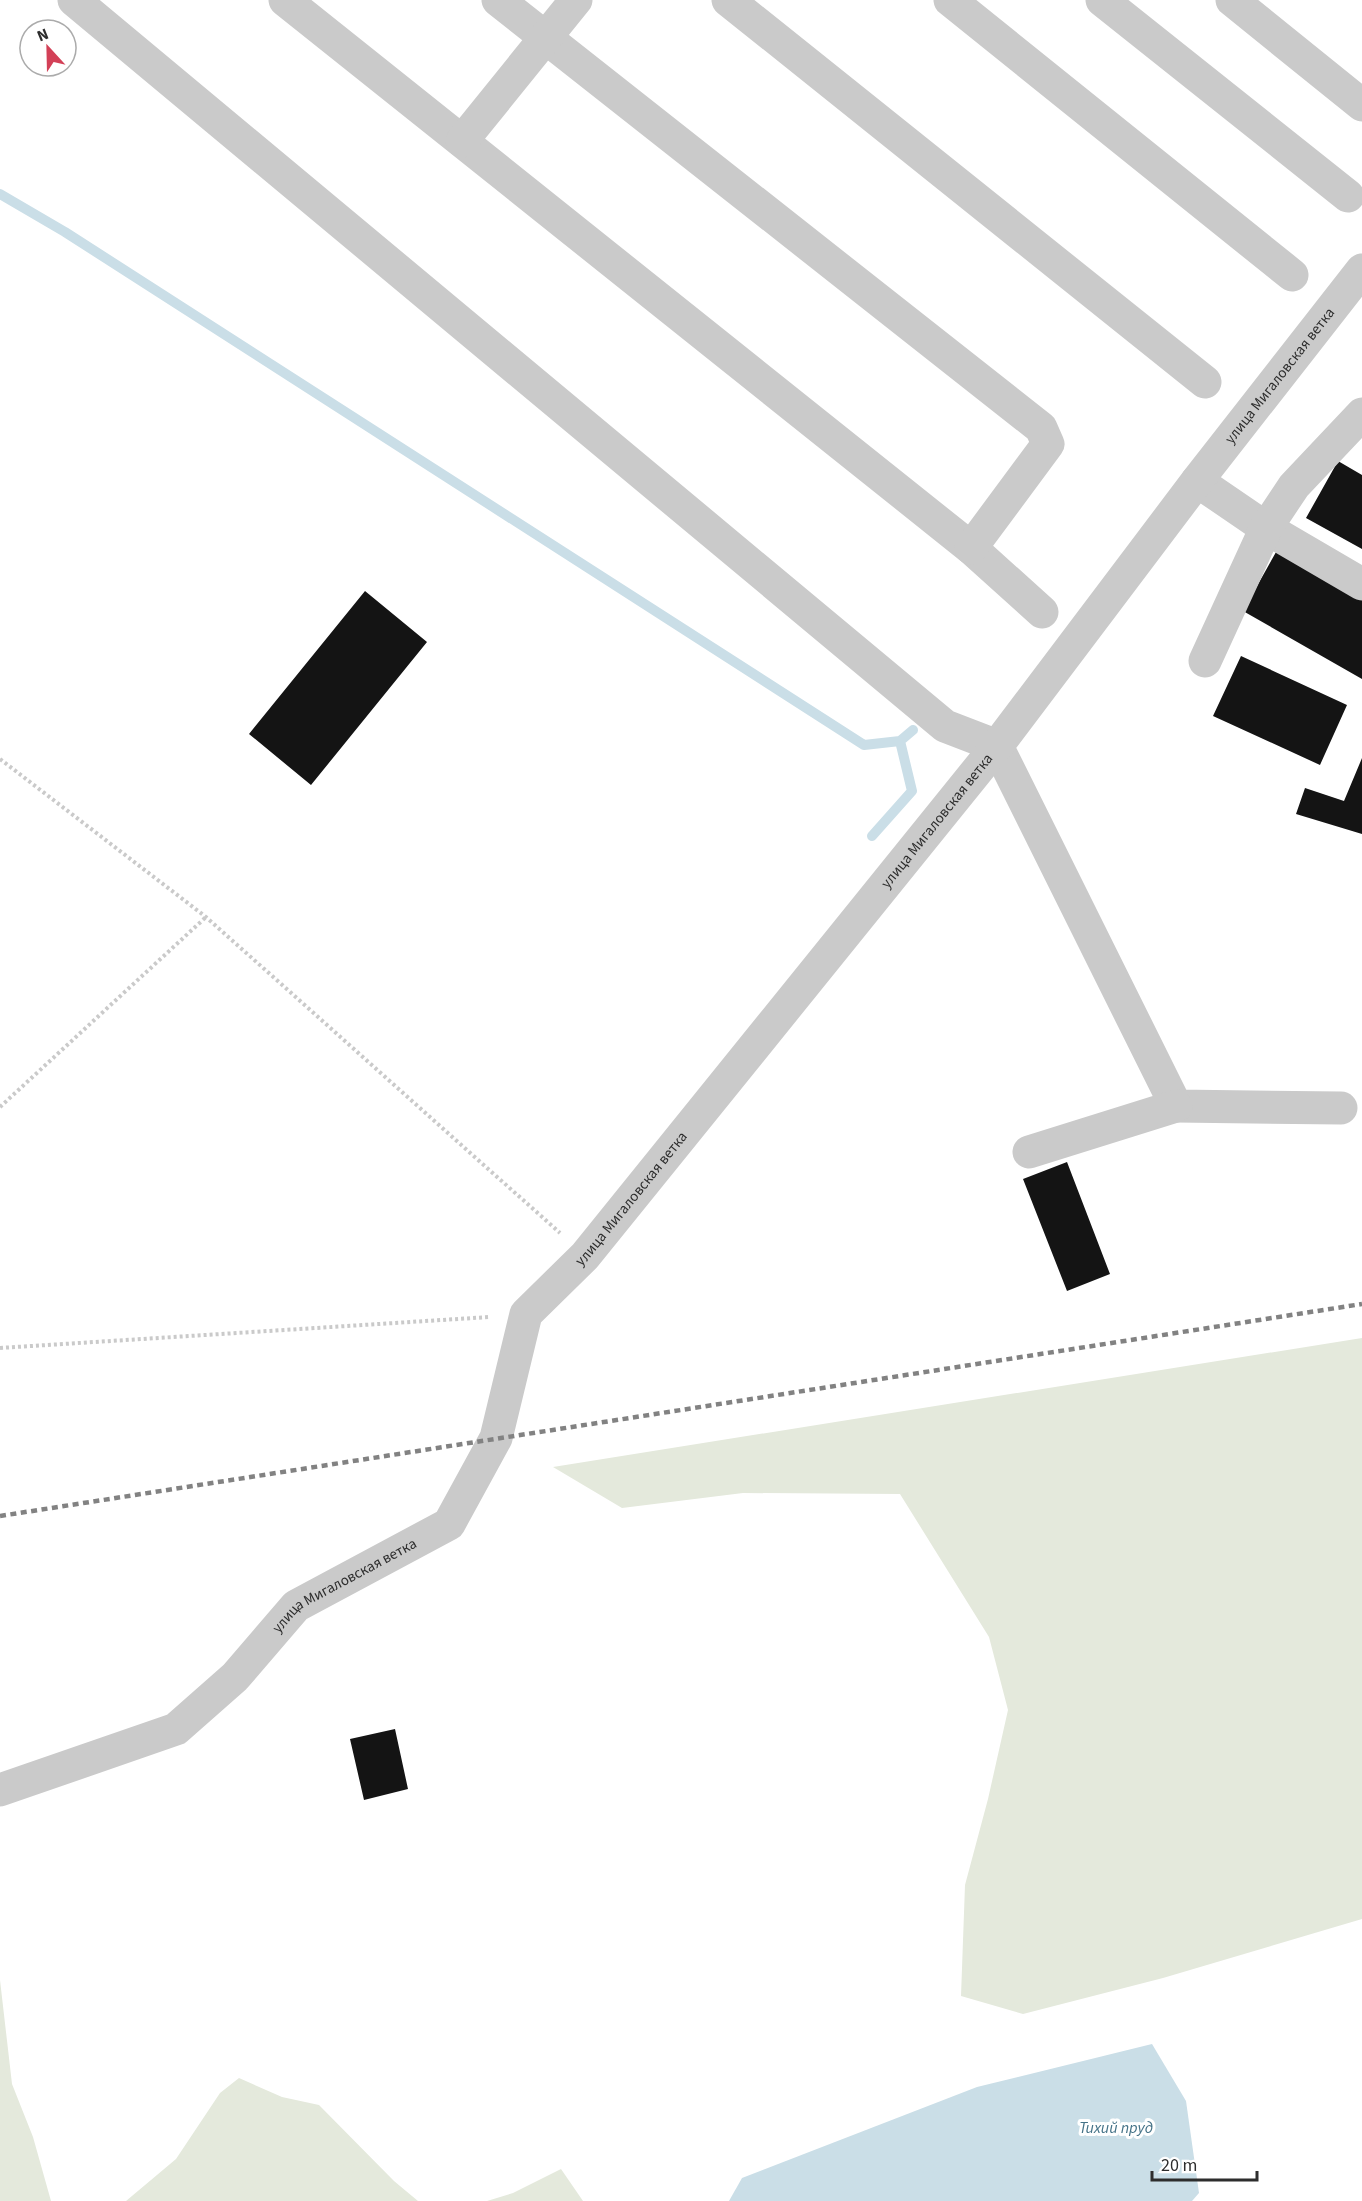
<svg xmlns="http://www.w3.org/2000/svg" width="1362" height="2201" font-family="'Source Sans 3',sans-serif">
	<rect width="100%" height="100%" fill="#fff"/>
	<path fill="#e4e9dc" d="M1362 1338V1919L1163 1978 1023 2014 961 1996 965 1885 988 1799 1008 1710 989 1637 900 1494 743 1493 622 1508 553 1467Z
		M0 1980 12 2084 33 2137 51 2201H0Z
		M239 2078 282 2097 319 2105 394 2181 418 2201H126L176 2159 220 2093Z
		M561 2169 583 2201H487L513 2193Z"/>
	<path fill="#cadee7" d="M1152 2044 1186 2101 1199 2193 1192 2201H729L742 2178 977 2087Z"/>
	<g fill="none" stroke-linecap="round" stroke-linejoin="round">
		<path stroke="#cadee7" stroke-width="10" d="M0 194 65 232 864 745 900 741 913 730
			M872 836 912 791 900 741"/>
	</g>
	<path fill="#141414" d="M1338 461 1362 475V549L1306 518Z
		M1280 545 1362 592V679L1243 611Z
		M365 591 427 642 311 785 249 734Z
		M1241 656 1347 705 1320 765 1213 716Z
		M1362 758V834L1296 814 1305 788 1344 801Z
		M1067 1162 1110 1274 1067 1291 1023 1179Z
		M395 1729 408 1789 364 1800 350 1739Z"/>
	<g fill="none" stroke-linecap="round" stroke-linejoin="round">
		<path stroke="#cacaca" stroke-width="4" stroke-dasharray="3 3" stroke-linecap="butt" d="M0 759 206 917 560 1233
			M0 1107 206 917
			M0 1348 489 1317"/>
		<g stroke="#cacaca" stroke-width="33">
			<path d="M74 0 945 726 997 746 1176 1106 1341 1108"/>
			<path d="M285 0 971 548 1042 612"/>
			<path d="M498 0 1041 428 1048 444 971 548"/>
			<path d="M728 0 1205 382"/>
			<path d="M950 0 1292 275"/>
			<path d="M1102 0 1348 196"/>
			<path d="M1232 0 1362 105"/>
			<path d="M462 141 576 0"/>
			<path d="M1197 481 1266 528 1362 584"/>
			<path d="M1205 661 1266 528 1294 486 1362 414"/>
			<path d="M1029 1152 1176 1106"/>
			<path id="s1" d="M0 1790 176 1729 235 1677 296 1606 449 1524 496 1438 526 1314 585 1256 997 746 1197 481 1362 270"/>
		</g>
		<path stroke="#828282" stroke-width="4.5" stroke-dasharray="6 4.5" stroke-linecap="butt" d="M0 1516 1362 1304"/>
	</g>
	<g text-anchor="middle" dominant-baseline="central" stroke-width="6" stroke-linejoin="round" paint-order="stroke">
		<g font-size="15" fill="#2d2d2d" stroke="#fff">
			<text stroke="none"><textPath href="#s1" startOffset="1962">улица Мигаловская ветка</textPath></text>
			<text stroke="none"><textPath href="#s1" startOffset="1400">улица Мигаловская ветка</textPath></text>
			<text stroke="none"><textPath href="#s1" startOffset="914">улица Мигаловская ветка</textPath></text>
			<text stroke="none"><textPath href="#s1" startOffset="410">улица Мигаловская ветка</textPath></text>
		</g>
		<g font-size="16" font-style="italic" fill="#447287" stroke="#fff">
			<text x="1116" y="2128">Тихий пруд</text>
		</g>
	</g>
	<g transform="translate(48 48) rotate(338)"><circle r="28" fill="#ffffff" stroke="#ababab" stroke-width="1.5"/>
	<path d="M0-4.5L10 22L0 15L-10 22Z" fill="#d34057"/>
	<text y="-9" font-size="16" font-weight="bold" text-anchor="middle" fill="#2d2d2d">N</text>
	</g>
	<path d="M1152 2171v9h105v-9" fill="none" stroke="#2d2d2d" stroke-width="3"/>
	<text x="1161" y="2171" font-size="18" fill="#2d2d2d" stroke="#ffffff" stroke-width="4.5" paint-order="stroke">20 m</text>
</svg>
